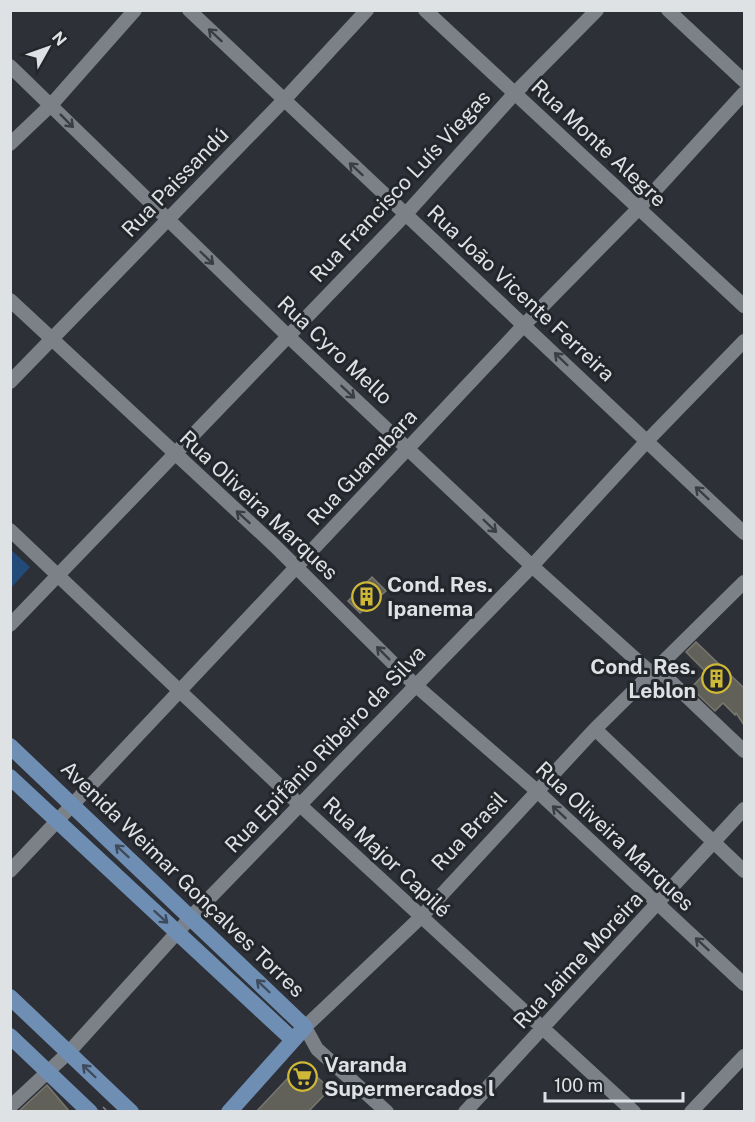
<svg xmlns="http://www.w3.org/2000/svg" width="755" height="1122" font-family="'Public Sans',sans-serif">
	<rect width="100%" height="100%" fill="#2d3137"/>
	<path fill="#234b79" d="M10 549 30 567 11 588H10Z"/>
	<path fill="#616059" stroke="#787770" stroke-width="1.5" d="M372 577 386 591 360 613 348 601Z
		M696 642 744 688V725L736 713 735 715 723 703 715 711 691 688 706 672 686 652Z
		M302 1063 330 1089 308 1112H256Z
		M47 1085 70 1112H18Z"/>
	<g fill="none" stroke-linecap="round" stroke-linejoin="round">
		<path stroke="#84878c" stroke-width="1.5" stroke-dasharray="4.5 4.5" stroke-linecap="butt" d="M103 1107 108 1112"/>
		<path stroke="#7c8187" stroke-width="14" d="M189 10 744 533
			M425 10 744 306
			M668 10 744 81
			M10 66 288 336 532 566 651 673 664 675 744 751
			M10 144 51 105 135 10
			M10 300 275 546 414 684 537 791 744 984
			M10 382 284 100 367 10
			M10 530 300 805 634 1112
			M10 625 405 215 515 93 597 10
			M595 729 744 871
			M10 871 525 324 639 208 744 93
			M10 1107 69 1052 192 916 532 566 647 441 744 341
			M387 1112 317 1049 305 1027 421 917 595 729 744 582
			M465 1112 744 809
			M691 1112 744 1056"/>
		<path stroke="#6f8eb4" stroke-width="16" d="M10 746 305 1027 229 1112
			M10 777 293 1040
			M10 997 131 1112
			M10 1036 90 1112"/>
	</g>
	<defs><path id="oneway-shaft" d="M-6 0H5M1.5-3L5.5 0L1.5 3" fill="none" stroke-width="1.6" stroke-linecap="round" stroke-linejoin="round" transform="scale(1.5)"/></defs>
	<g stroke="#393e43">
		<use href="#oneway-shaft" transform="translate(215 35) rotate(-137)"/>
		<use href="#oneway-shaft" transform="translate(67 121) rotate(45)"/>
		<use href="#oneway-shaft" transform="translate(356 169) rotate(-137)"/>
		<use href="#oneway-shaft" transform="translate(207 258) rotate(44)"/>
		<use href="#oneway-shaft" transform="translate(561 359) rotate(-136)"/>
		<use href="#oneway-shaft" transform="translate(348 392) rotate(43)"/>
		<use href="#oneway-shaft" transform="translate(702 493) rotate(-137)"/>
		<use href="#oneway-shaft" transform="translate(243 517) rotate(-138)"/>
		<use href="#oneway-shaft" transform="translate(490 526) rotate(44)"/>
		<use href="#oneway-shaft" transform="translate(383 653) rotate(-135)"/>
		<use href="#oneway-shaft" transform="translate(559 812) rotate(-137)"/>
		<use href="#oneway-shaft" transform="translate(702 944) rotate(-137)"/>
	</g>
	<g stroke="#3e4b5c">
		<use href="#oneway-shaft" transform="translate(122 851) rotate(-137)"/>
		<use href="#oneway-shaft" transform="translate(161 917) rotate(42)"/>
		<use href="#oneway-shaft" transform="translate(263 986) rotate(-136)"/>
		<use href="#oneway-shaft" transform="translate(89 1071) rotate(-136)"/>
	</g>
	<defs>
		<symbol id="building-ring" viewBox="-11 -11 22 22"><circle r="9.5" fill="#23272c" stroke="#ceb837" stroke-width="1.5"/><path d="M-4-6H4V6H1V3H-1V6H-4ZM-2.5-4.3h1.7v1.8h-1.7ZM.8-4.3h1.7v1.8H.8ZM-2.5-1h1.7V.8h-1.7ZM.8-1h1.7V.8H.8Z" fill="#ceb837"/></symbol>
		<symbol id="supermarket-ring" viewBox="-11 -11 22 22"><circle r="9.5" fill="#23272c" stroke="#ceb837" stroke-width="1.5"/><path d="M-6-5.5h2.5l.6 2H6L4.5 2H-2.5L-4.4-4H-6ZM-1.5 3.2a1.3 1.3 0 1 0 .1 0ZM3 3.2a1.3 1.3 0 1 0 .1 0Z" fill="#ceb837"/></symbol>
	</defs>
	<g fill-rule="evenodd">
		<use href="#building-ring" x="350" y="580" width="33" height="33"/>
		<use href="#building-ring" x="700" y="662" width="33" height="33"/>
		<use href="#supermarket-ring" x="286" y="1060" width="33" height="33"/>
	</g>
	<g text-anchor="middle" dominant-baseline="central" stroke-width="6" stroke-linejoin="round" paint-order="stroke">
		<g font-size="21" fill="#dfe2e5" stroke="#23272c">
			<text transform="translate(599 143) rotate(43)">Rua Monte Alegre</text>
			<text transform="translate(175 182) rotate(-46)">Rua Paissandú</text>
			<text transform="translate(400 186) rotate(-47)">Rua Francisco Luís Viegas</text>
			<text transform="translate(521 293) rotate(43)">Rua João Vicente Ferreira</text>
			<text transform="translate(335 350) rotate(43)">Rua Cyro Mello</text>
			<text transform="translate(362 467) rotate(-47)">Rua Guanabara</text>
			<text transform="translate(259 505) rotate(43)">Rua Oliveira Marques</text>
			<text transform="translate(325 749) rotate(-46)">Rua Epifânio Ribeiro da Silva</text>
			<text transform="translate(469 831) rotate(-47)">Rua Brasil</text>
			<text transform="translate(615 836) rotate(43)">Rua Oliveira Marques</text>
			<text transform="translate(387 857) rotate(43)">Rua Major Capilé</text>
			<text transform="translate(183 879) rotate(44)">Avenida Weimar Gonçalves Torres</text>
			<text transform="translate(578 960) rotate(-47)">Rua Jaime Moreira</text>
		</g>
		<g font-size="21" font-weight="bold" fill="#dfe2e5" stroke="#23272c" text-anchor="start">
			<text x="387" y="584">Cond. Res.<tspan x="387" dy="24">Ipanema</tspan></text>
			<text x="696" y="666" text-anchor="end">Cond. Res.<tspan x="696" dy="24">Leblon</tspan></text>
			<text x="324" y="1064">Varanda<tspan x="324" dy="24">Supermercados l</tspan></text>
		</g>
	</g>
	<rect width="755" height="1122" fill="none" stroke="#dfe2e5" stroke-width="24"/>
	<g transform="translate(48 48) rotate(50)" stroke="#23272c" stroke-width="4.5" paint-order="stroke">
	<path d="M0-4.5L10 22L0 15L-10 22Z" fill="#dfe2e5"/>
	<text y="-9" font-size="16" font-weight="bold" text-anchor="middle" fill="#dfe2e5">N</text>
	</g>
	<path d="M545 1092v9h138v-9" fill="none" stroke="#dfe2e5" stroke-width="3"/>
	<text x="554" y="1092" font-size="18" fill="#dfe2e5" stroke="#23272c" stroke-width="4.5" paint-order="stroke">100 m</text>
</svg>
